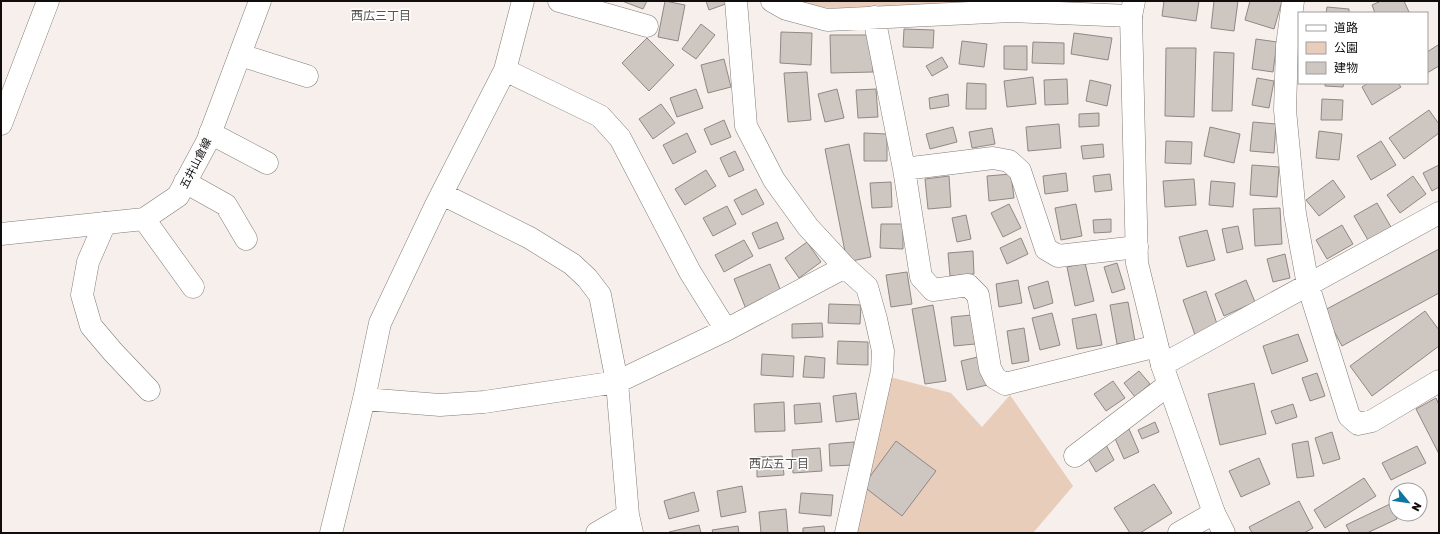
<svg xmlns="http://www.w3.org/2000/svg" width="1440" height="534" font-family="'Golos Text','Noto Sans JP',sans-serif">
	<rect width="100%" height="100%" fill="#f6efeb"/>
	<path fill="#e9cdbb" d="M796 1H981L980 4 847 9 817 7Z
		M890 377 951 393 982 427 1010 395 1073 486 1033 533H855Z"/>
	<path fill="#cdc6c1" stroke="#8f8884" d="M622 1H647L643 9Z
		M665 1 685 5 678 41 658 37Z
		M706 1H730L731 2 709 10Z
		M1164 1H1199L1196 21 1162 16Z
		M1214 1H1238L1234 31 1211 28Z
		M1250 1H1282L1274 29 1245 20Z
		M1381 1H1404L1409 12 1406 13H1375L1372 5Z
		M1327 7 1349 9V13H1326Z
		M701 24 715 35 696 59 682 49Z
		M904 29 934 30 933 48 903 47Z
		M781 32 812 33 811 65 780 63Z
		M1074 33 1112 38 1108 60 1071 54Z
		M830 35H872L873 72 831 73Z
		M647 38 674 65 649 91 622 63Z
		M1256 39 1277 42 1273 72 1252 69Z
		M962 41 987 44 984 67 959 64Z
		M1033 42 1064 43V64L1032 63Z
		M1438 45 1439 47V66L1427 73V52Z
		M1004 46H1027V70L1004 69Z
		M1166 48H1196L1194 117 1165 116Z
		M1214 52 1234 53 1232 111H1212Z
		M942 57 948 67 932 76 926 66Z
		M724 59 731 87 708 93 701 65Z
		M807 72 811 120 788 122 784 73Z
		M1033 77 1036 104 1007 107 1004 81Z
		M1257 78 1274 81 1269 108 1252 105Z
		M1067 79 1068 104 1045 105 1044 80Z
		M1090 80 1111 85 1107 106 1086 101Z
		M967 83 986 84V109H966Z
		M1325 83H1344L1343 87 1325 86Z
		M1368 83H1398L1401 87 1372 105 1362 87Z
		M696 89 703 108 677 117 670 98Z
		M837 89 844 118 825 122 818 94Z
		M876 89 878 117 858 118 856 90Z
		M948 94 949 106 930 109 929 98Z
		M1322 99 1343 100 1342 120H1321Z
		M661 104 675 123 653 139 639 119Z
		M1429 110 1439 124V133L1404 159 1389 138Z
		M1099 113V126L1079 127V114Z
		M724 120 731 137 711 145 704 129Z
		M1253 122 1276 124 1274 153 1250 151Z
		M1059 124 1061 148 1028 151 1026 127Z
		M953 127 957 142 930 149 926 134Z
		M1210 127 1240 134 1234 163 1204 156Z
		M992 128 995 144 972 148 969 132Z
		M1319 131 1342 134 1339 160 1316 158Z
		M687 133 696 152 673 164 663 145Z
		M864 133 887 134V161H864Z
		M1166 141 1192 142 1191 164 1165 163Z
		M1381 141 1396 165 1371 180 1357 156Z
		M849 144 871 257 847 262 825 149Z
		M1103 144 1104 157 1083 159 1081 146Z
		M735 151 744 170 729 177 720 158Z
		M1252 165 1279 167 1277 197 1250 195Z
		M1439 165V187L1432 191 1423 173Z
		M706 170 716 186 685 205 675 189Z
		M1066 173 1068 191 1045 194 1043 176Z
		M1011 174 1014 198 989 201 987 176Z
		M1110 174 1112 190 1095 192 1093 176Z
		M949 176 951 207 928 209 925 179Z
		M1413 176 1426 194 1400 213 1387 195Z
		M1194 179 1196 205 1165 207 1163 181Z
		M1333 180 1345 197 1319 216 1306 200Z
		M1211 181 1235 183 1233 207 1209 205Z
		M891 182 892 207 872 208 870 183Z
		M756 189 764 204 742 215 734 200Z
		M1377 203 1391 227 1368 240 1354 216Z
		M1009 204 1021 228 1003 237 991 213Z
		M1076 204 1082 236 1061 240 1055 208Z
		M727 206 736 224 713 236 703 218Z
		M1280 208 1282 244 1255 246 1253 209Z
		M966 215 971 239 957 242 952 218Z
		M1111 219V232L1094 233 1093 220Z
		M777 222 784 239 759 249 752 233Z
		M881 224H903V249L880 248Z
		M1342 225 1353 244 1327 259 1316 240Z
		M1238 226 1243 249 1227 253 1222 229Z
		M1207 230 1215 260 1187 267 1179 237Z
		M1021 238 1028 254 1007 264 1000 248Z
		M744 240 753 256 724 272 715 255Z
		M807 242 821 262 799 278 785 258Z
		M1439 249V293L1342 346 1323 311Z
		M973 251 974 274 950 276 948 253Z
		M1285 254 1290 278 1273 282 1267 259Z
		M1085 263 1094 301 1075 306 1067 267Z
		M1117 263 1125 289 1112 293 1104 267Z
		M770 264 782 294 746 309 734 279Z
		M907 272 912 304 891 307 886 275Z
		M1018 280 1022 303 999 307 996 284Z
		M1246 280 1255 302 1224 316 1215 294Z
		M1048 281 1053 303 1034 309 1028 287Z
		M1206 291 1218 327 1195 335 1183 300Z
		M1128 302 1135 341 1117 344 1110 305Z
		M829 304 861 305 860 324 828 323Z
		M933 305 946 381 925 384 912 309Z
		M1425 311 1439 330V346L1372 396 1350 366Z
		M1052 313 1060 345 1040 350 1032 318Z
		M1096 314 1102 345 1077 349 1072 319Z
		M972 315 975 344 954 346 951 317Z
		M822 323 823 337 792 338V324Z
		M1024 328 1029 361 1012 364 1007 331Z
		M1298 334 1308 361 1272 374 1263 346Z
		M838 341 868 342V365L837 364Z
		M762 354 794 356 793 377 761 375Z
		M805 356 825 358 824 378 803 377Z
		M982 356 987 385 967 390 961 361Z
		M1139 371 1150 384 1135 397 1124 383Z
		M1317 373 1325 396 1310 401 1302 378Z
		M1113 381 1125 398 1106 411 1094 394Z
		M1254 383 1266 434 1220 445 1208 394Z
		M856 393 859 419 836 422 833 396Z
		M1436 398 1439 405V454L1416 409Z
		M784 402 785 431 755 432 754 404Z
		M820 403 822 422 795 424 794 405Z
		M1293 404 1297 417 1276 424 1271 411Z
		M1155 422 1159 432 1142 439 1138 430Z
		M1129 429 1139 452 1124 459 1114 436Z
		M1332 432 1340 459 1323 464 1315 438Z
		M896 441 936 471 902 516 863 486Z
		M1308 441 1314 476 1297 478 1292 444Z
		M854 442 855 465 830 466 829 444Z
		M1105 443 1114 460 1096 472 1086 455Z
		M1417 446 1426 463 1391 480 1382 463Z
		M820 448 822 471 793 473 792 450Z
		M782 456 784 475 757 477V457Z
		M1259 458 1270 484 1241 497 1229 471Z
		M1364 478 1376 496 1325 528 1314 510Z
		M1154 484 1172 513 1140 533H1130L1114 508Z
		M742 486 746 512 721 517 717 491Z
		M694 492 699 511 669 519 664 501Z
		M801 493 833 495 831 516 799 513Z
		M1299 501 1313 528 1304 533H1252L1249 527Z
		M1390 504 1397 519 1367 533H1350L1346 525Z
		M786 509 788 533H761L759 512Z
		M699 525 701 533H669V532Z
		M738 526 739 533H713L712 530Z
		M824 526 825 533H803V528Z"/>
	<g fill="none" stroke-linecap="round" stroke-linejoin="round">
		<defs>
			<path id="street" d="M559 1 647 26
				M736 1 746 126 774 180 808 227 845 267 867 287 876 319 883 351 882 371 846 533
				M772 1 786 9 827 20 1011 11 1131 16
				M1293 1 1287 46 1285 110 1295 214 1308 285 1349 416 1358 424 1372 421 1439 381
				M874 17 904 169 921 277 933 290 968 285 978 295 990 368 995 378 1005 384 1157 346
				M240 55 307 76
				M505 70 600 116 620 138 690 272 726 330
				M1 124 48 1
				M210 133 267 163
				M904 169 993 158 1009 161 1020 171 1046 249 1058 256 1137 247
				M185 182 226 205 246 239
				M442 194 530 238 572 264 587 278 600 295 617 382 628 515 632 533
				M144 219 193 287
				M105 223 88 262 82 295 91 326 113 352 149 390
				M1162 365 1439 213
				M364 399 440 405 484 402 617 382 726 330 845 267
				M1075 456 1168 385
				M331 533 364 399 380 323 436 205 505 70 523 1
				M597 533 628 515
				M1179 533 1214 513"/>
			<path id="secondary" d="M1134 1 1131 16 1137 263 1162 365 1214 513 1224 533
				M1 234 144 219 178 196 207 142 260 1"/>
		</defs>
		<use href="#street" stroke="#827c78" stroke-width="23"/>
		<use href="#secondary" stroke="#827c78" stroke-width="23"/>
		<use href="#street" stroke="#fff" stroke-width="22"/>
		<use href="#secondary" stroke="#fff" stroke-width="22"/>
	</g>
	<g text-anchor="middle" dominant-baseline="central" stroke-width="3" stroke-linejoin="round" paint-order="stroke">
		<g font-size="11" fill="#100d0c" stroke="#fff">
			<text transform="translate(195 163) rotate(-63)">五井山倉線</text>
		</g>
		<g font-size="12" fill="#58524f" stroke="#fff">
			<text x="381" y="15">西広三丁目</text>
			<text x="779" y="463">西広五丁目</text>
		</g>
	</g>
	<rect width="1440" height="534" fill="none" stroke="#100d0c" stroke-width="4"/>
	<rect x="1298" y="12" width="130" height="72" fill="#ffffff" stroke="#9f9e9e"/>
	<rect x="1306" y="25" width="20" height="6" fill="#ffffff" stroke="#9f9e9e"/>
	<text x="1334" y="32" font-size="12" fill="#100d0c">道路</text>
	<rect x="1306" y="42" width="20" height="12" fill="#e9cdbb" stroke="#9f9e9e"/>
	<text x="1334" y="52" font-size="12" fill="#100d0c">公園</text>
	<rect x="1306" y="62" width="20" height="12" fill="#cdc6c1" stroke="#9f9e9e"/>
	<text x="1334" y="72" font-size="12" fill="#100d0c">建物</text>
	<g transform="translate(1408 502) rotate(119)"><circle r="19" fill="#ffffff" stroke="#9f9e9e"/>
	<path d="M0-3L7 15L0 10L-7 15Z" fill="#0f75a1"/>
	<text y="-6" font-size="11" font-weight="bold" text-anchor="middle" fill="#100d0c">N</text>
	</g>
</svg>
